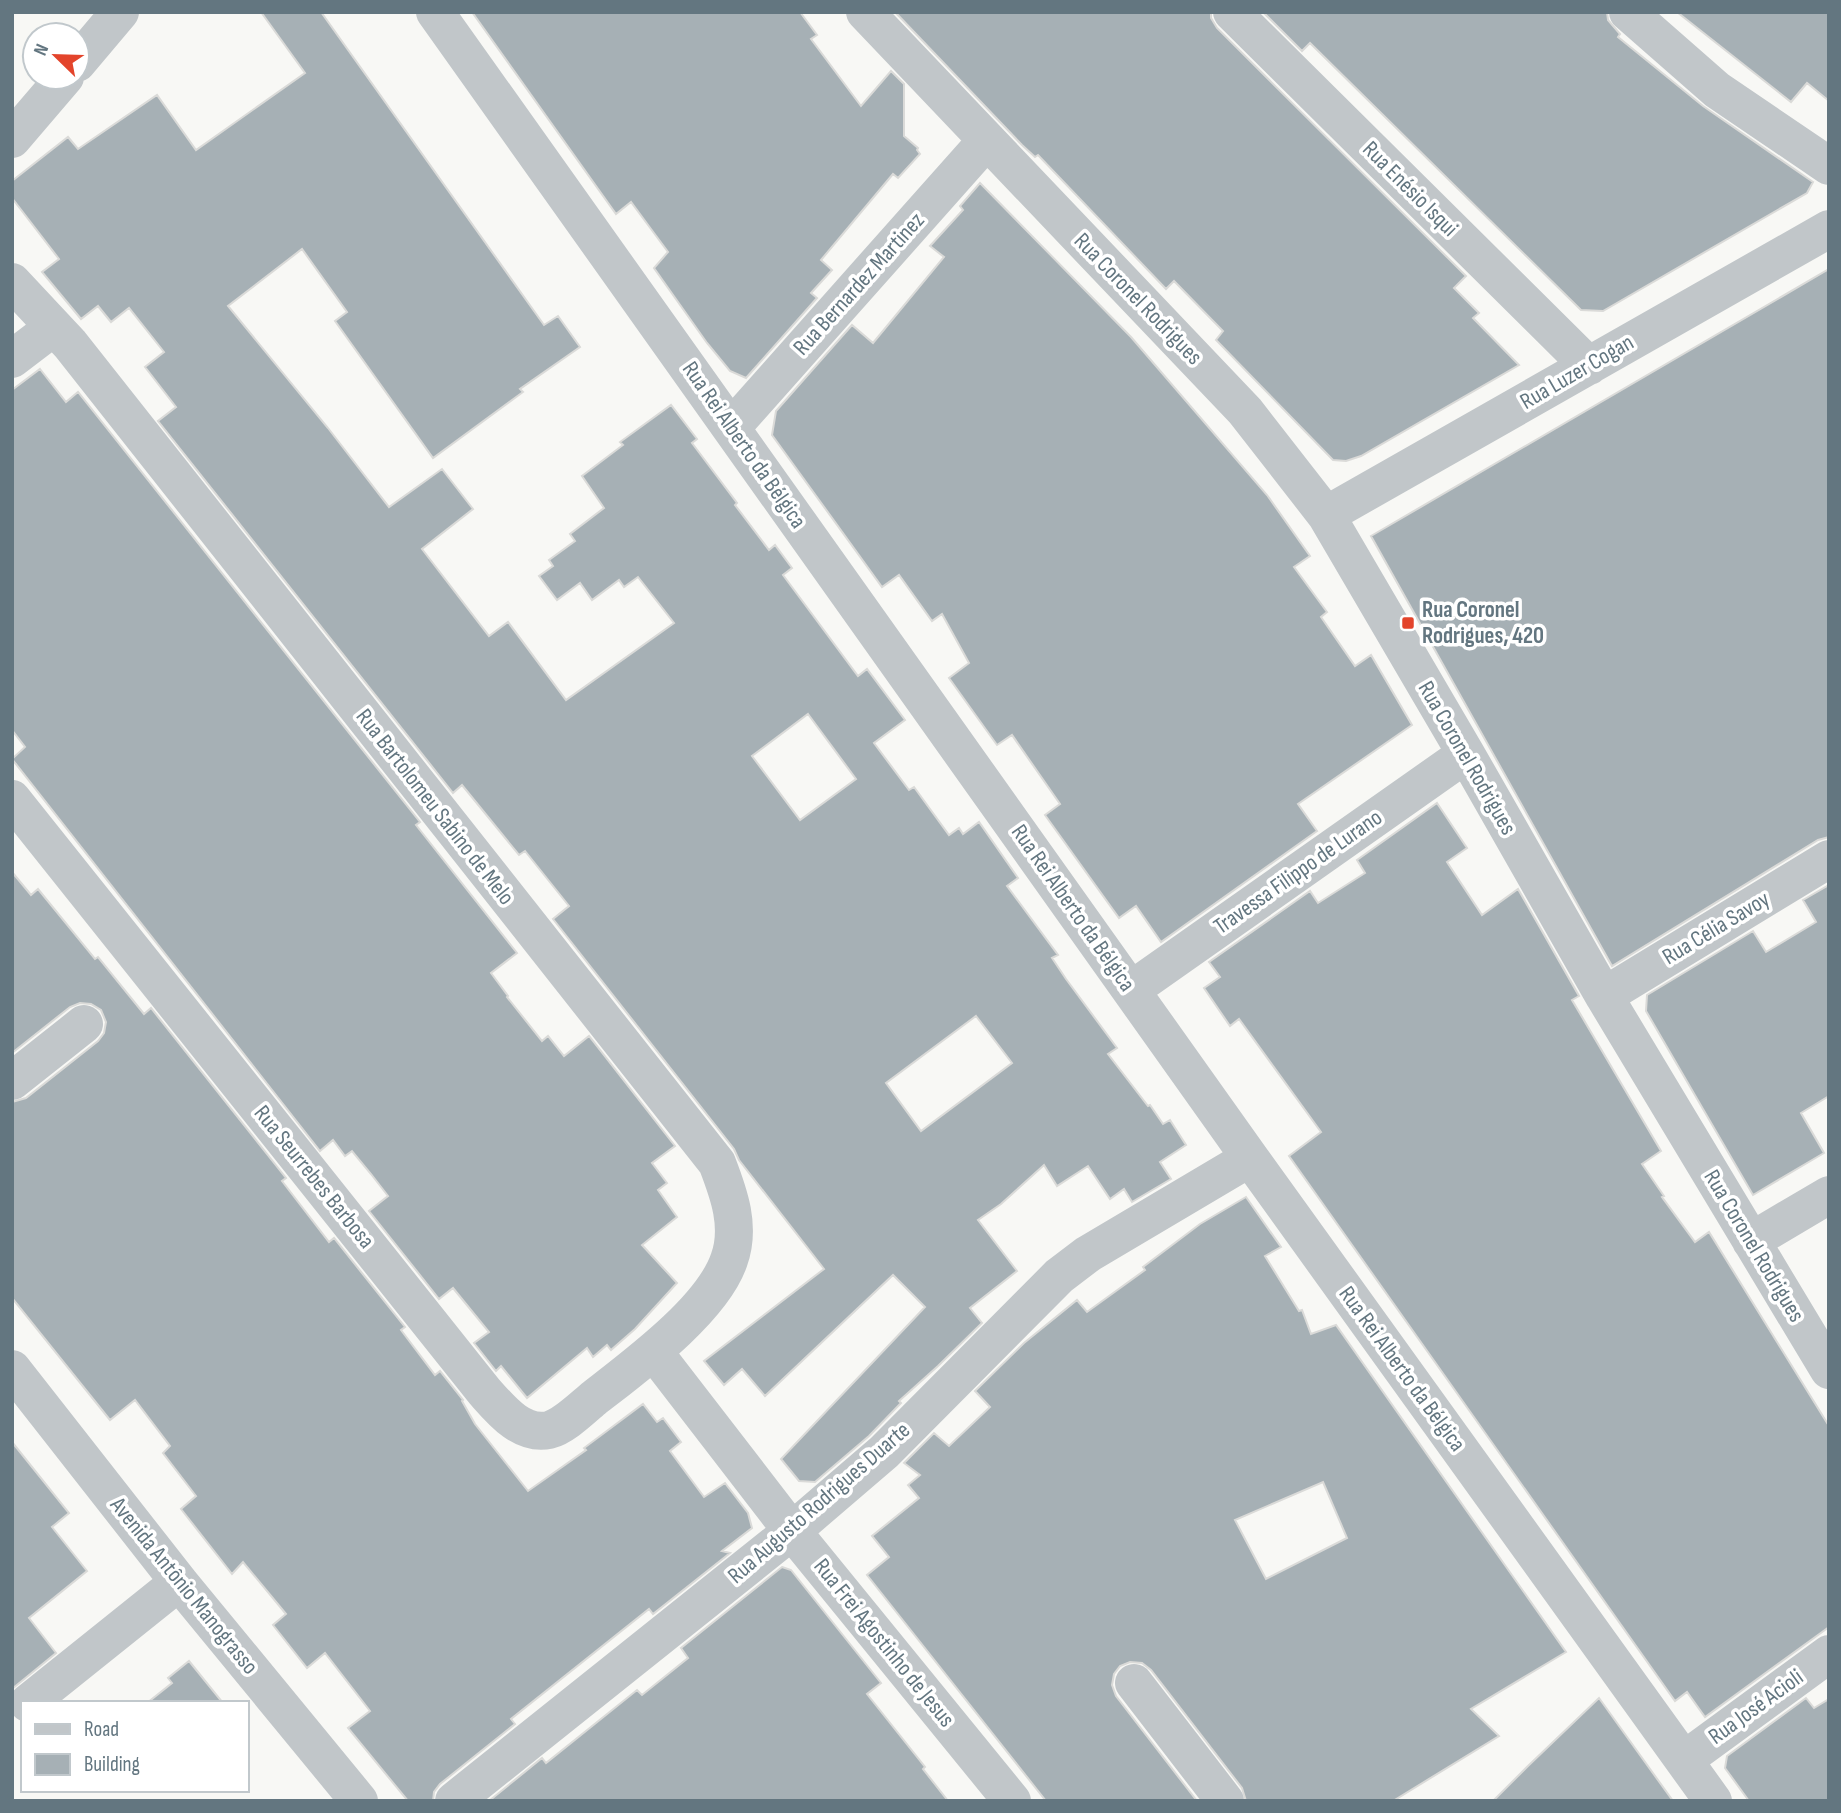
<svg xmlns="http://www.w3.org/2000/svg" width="1841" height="1813" font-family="'Sofia Sans Condensed',sans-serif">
	<rect width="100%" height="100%" fill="#f8f8f5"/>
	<path fill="#a6b0b5" stroke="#dadad8" stroke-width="2" fill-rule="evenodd" d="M261 12H321L544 325 558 316 580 347 520 389 523 392 433 458 335 321 347 312 302 249 228 306 328 428 389 507 442 469 473 509 422 549 489 636 508 622 566 700 674 623 638 577 624 587 619 580 592 600 580 583 557 600 539 576 553 566 549 560 575 541 570 534 604 508 582 476 623 445 620 442 671 405 697 439 692 443 737 503 735 505 769 550 775 545 792 568 783 575 858 676 867 669 905 720 874 743 909 790 914 787 949 835 959 828 963 834 979 822 1018 878 1007 886 1058 955 1052 958 1066 979 1117 1048 1108 1054 1148 1106 1150 1105 1163 1124 1170 1120 1186 1145 1160 1162 1171 1179 1132 1202 1124 1189 1110 1199 1088 1166 1057 1186 1044 1165 1001 1204 978 1220 1017 1271 970 1308 982 1323 938 1366 899 1401 901 1403 869 1436 815 1482 799 1481 781 1459 925 1307 893 1275 765 1396 742 1369 724 1385 704 1361 824 1269 739 1160 734 1149 553 919 569 906 525 851 519 855 462 785 453 793 158 421 176 407 145 367 164 352 129 308 111 322 98 306 81 319 42 272 59 259 12 198V181L68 137 78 149 157 95 196 150 305 73ZM808 714 856 779 800 820 752 756ZM976 1016 1012 1063 921 1131 886 1083Z
		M472 12H800L817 35 811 39 861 106 891 71 904 84V136L918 148 917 150 920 154 898 178 893 174 821 260 832 270 811 293 817 298 746 378 730 371 707 343 654 268 668 252 651 229 631 202 616 214Z
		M895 12H1211V18L1217 28 1466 276 1454 288 1479 313 1473 318 1519 365 1361 456 1346 461 1333 460 1216 340 1223 331 1174 281 1166 289 1038 155 1035 157 1022 145Z
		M1263 12H1607L1608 20 1620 34 1618 37 1703 106 1813 182 1807 193 1603 311 1581 310 1310 43 1302 51Z
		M1677 12H1829V101L1807 83 1791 102Z
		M980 183 1131 337 1267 495 1310 556 1294 567 1327 612 1321 617 1355 666 1371 655 1412 725 1298 804 1317 831 1161 942 1136 906 1119 918 1045 815 1060 804 1012 735 997 745 949 678 969 663 942 614 932 621 899 575 882 587 772 435 776 411 852 325 873 343 944 257 930 246 963 210 960 206Z
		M1829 269V837L1818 840 1612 966 1371 536Z
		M40 369 66 402 78 392 420 822 416 825 517 953 491 973 508 996 507 997 542 1041 548 1036 564 1056 589 1036 675 1146 652 1163 667 1183 658 1190 677 1217 642 1245 677 1283 635 1329 611 1350 607 1345 593 1357 587 1348 527 1398 501 1366 496 1371 474 1343 489 1332 453 1288 439 1299 369 1211 388 1196 371 1174 352 1151 345 1156 333 1140 320 1151 12 759 25 747 12 730V390Z
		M1437 803 1467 848 1447 862 1482 915 1518 889 1579 996 1572 1000 1661 1151 1642 1164 1664 1196 1662 1197 1695 1242 1709 1232 1829 1426V1627L1705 1717 1687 1692 1675 1701 1289 1156 1321 1132 1239 1019 1230 1026 1204 988 1220 977 1209 962 1310 891 1318 903 1365 873 1357 860Z
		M12 872 31 895 38 889 95 959 98 957 144 1014 151 1008 286 1178 282 1181 329 1242 334 1238 405 1327 401 1330 435 1375 440 1371 463 1400 462 1401 475 1424 528 1491 586 1450 584 1448 643 1404 657 1422 663 1418 681 1442 670 1451 704 1497 725 1483 748 1513 752 1528 722 1551 730 1553 653 1614 649 1609 511 1719 515 1724 440 1784 434 1792 433 1801H408L348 1728 370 1711 325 1653 307 1668 273 1625 286 1614 243 1562 232 1574 181 1509 196 1496 163 1453 170 1446 135 1400 110 1420 12 1298V1102L26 1098 98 1041 104 1033 106 1022 101 1010 91 1004 80 1003 70 1007 12 1053Z
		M1829 885V1096L1801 1113 1824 1153 1753 1195 1646 1011 1647 995 1753 931 1766 952 1816 922 1803 900Z
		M1246 1197 1281 1247 1265 1256 1299 1311 1302 1310 1311 1334 1336 1325 1566 1652 1471 1709 1499 1736 1393 1801H1246L1242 1788 1151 1670 1142 1663 1130 1662 1120 1666 1114 1674 1112 1685 1116 1696 1197 1801H1046L867 1575 889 1557 872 1536 919 1498 908 1485 920 1475 904 1463 934 1433 949 1446 990 1407 975 1391 1024 1343 1077 1300 1087 1312 1145 1270 1143 1267 1200 1224ZM1323 1482 1347 1538 1266 1579 1235 1520Z
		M12 1442 69 1513 52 1527 87 1571 29 1618 56 1653 12 1689Z
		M782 1567 791 1570 881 1683 867 1694 925 1767 923 1769 948 1801H489L542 1758 546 1763 637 1690 642 1695 688 1658 681 1648Z
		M189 1661 223 1703H147L172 1683 168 1678Z
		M1599 1698 1673 1801H1493L1528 1766Z
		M1806 1698 1814 1708 1829 1699V1801H1749L1725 1768 1727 1756Z"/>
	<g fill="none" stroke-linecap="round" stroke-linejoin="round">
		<path stroke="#c1c6c9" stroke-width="38" d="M435 12 1250 1158 1713 1801
			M865 12 1245 411 1326 515 1466 754 1604 996 1829 1370
			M1232 12 1589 366
			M1628 12 1717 90 1829 166
			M77 63 120 12
			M12 139 65 77
			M12 282 70 344 717 1163C729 1194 741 1227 729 1260 712 1310 634 1367 593 1399 581 1409 564 1426 549 1430 521 1436 500 1409 484 1391L12 799
			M12 359 54 327
			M732 427 987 140
			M1326 515 1829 229
			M1131 990 1466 754
			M1604 996 1829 859
			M12 1081 84 1024
			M1751 1241 1829 1195
			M654 1352 792 1531 1012 1801
			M12 1369 179 1582 359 1801
			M1134 1683 1225 1801
			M28 1703 179 1582
			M1684 1760 1829 1654
			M454 1801 792 1531 884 1452 1059 1276 1088 1254 1250 1158"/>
	</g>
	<rect fill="#e3442b" stroke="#fff" stroke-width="2.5" x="1401" y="616" width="14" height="14" rx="3.5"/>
	<g text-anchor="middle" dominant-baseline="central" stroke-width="7" stroke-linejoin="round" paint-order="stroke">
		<g font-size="23" fill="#637680" stroke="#fff">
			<text transform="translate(1410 189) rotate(45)">Rua Enésio Isqui</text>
			<text transform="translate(859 284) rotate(-48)">Rua Bernardez Martinez</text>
			<text transform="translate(1138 299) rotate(46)">Rua Coronel Rodrigues</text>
			<text transform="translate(1577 372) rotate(-30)">Rua Luzer Cogan</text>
			<text transform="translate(744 445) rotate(55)">Rua Rei Alberto da Bélgica</text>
			<text transform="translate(1467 758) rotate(60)">Rua Coronel Rodrigues</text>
			<text transform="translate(435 807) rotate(52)">Rua Bartolomeu Sabino de Melo</text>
			<text transform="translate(1298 872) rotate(-35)">Travessa Filippo de Lurano</text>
			<text transform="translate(1073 908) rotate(55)">Rua Rei Alberto da Bélgica</text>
			<text transform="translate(1716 928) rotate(-31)">Rua Célia Savoy</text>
			<text transform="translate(314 1177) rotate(51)">Rua Seurrebes Barbosa</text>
			<text transform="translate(1754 1246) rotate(59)">Rua Coronel Rodrigues</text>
			<text transform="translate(1402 1369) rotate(54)">Rua Rei Alberto da Bélgica</text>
			<text transform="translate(819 1503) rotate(-41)">Rua Augusto Rodrigues Duarte</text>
			<text transform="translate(184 1586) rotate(51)">Avenida Antônio Manograsso</text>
			<text transform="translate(884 1643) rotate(51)">Rua Frei Agostinho de Jesus</text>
			<text transform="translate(1756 1707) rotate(-36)">Rua José Acioli</text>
		</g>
		<g font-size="23" font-weight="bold" fill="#637680" stroke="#fff" text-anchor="start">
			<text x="1422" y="610">Rua Coronel<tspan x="1422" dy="26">Rodrigues, 420</tspan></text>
		</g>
	</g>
	<rect width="1841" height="1813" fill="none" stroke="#637680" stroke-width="28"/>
	<rect x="21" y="1701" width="228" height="91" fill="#ffffff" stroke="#c1c8cc" stroke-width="2"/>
	<rect x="35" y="1724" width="35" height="10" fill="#c1c6c9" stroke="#c1c8cc" stroke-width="2"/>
	<text x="84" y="1736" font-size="21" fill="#637680">Road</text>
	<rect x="35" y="1754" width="35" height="21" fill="#a6b0b5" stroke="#c1c8cc" stroke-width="2"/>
	<text x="84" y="1771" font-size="21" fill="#637680">Building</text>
	<g transform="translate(56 56) rotate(293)"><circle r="33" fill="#ffffff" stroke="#c1c8cc" stroke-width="2"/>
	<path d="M0-5L12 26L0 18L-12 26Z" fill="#e3442b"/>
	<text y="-10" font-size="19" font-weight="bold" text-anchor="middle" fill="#637680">N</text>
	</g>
</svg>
